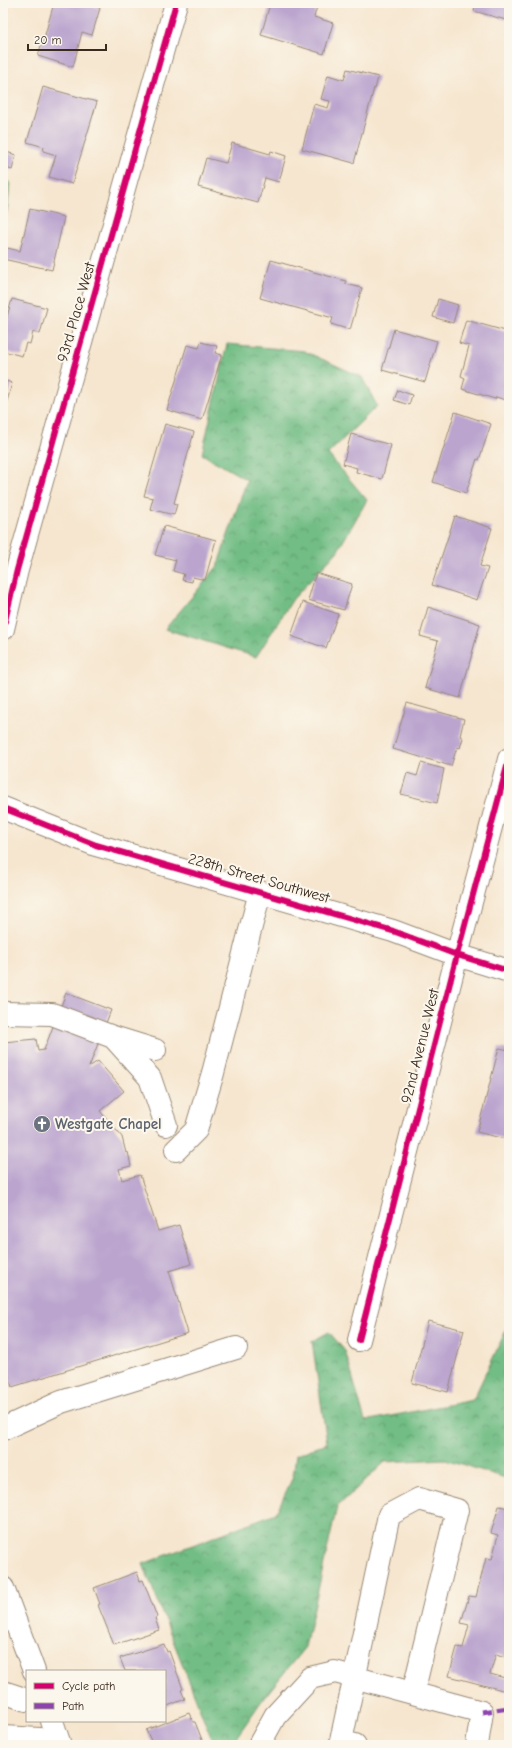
<svg xmlns="http://www.w3.org/2000/svg" width="512" height="1748" font-family="'Comic Neue',sans-serif">
	<defs>
		<pattern id="forest-crowns" width="20" height="18" patternUnits="userSpaceOnUse"><rect width="20" height="18" fill="#72bd85"/><path d="M2 6a3 3 0 1 1 6 0M12 15a3 3 0 1 1 6 0" fill="none" stroke="#5f9a6c"/></pattern>
	</defs>
	<rect width="100%" height="100%" fill="#fbf7ec"/>
	<filter id="ink" filterUnits="userSpaceOnUse"><feTurbulence type="fractalNoise" baseFrequency=".025" numOctaves="2"/><feDisplacementMap in="SourceGraphic" scale="8" xChannelSelector="R" yChannelSelector="G"/><feConvolveMatrix kernelMatrix="1 2 1 2 8 2 1 2 1" color-interpolation-filters="sRGB"/></filter>
	<filter id="wash" filterUnits="userSpaceOnUse"><feTurbulence type="fractalNoise" baseFrequency=".012" numOctaves="4" result="noise"/><feDisplacementMap in="SourceGraphic" scale="16" xChannelSelector="R" yChannelSelector="G"/><feGaussianBlur stdDeviation="0.9" result="paint"/><feColorMatrix in="noise" values="0 0 0 0 0 0 0 0 0 0 0 0 0 0 0 0 0 1.4 0 .05"/><feComposite in="paint" operator="in"/></filter>
	<g filter="url(#wash)">
		<rect width="100%" height="100%" fill="#f6e6cf"/>
		<path fill="url(#forest-crowns)" stroke="#567452" d="M3 180 10 182 8 206 3 226Z
			M227 344 304 351 362 377 377 406 328 454 367 500 337 552 293 599 256 657 165 629 217 567 247 480 202 454Z
			M509 1324V1479L445 1459 385 1462 337 1507 305 1647 263 1699 231 1745H214L143 1564 276 1513 293 1477 296 1455 327 1443 312 1341 329 1332 345 1351 365 1421 473 1400Z"/>
		<g id="blocks">
			<path fill="#bba5cf" d="M54 3H83L100 8 92 35 82 32 73 67 38 56 42 42H43Z
				M272 3H318L314 17 333 23 324 54 261 35 270 4 272 5Z
				M476 3H509L506 20 474 11Z
				M347 69 378 77 375 89 374 88 354 163 302 149 314 104 328 108 330 101 321 99 328 75 344 80Z
				M43 87 97 102 72 184 49 177 56 155 43 151 44 147 27 142Z
				M232 143 270 154 271 151 286 156 279 182 265 178 258 203 198 187 206 158 226 163Z
				M3 151 16 155 12 170 3 167Z
				M30 209 64 217 52 270 3 259V247L20 251Z
				M271 260 346 281V284L362 288 350 330 331 324 333 318 260 298Z
				M12 299 47 308 40 334 33 332 30 344 26 343 22 356 3 351V331Z
				M438 299 458 305 453 323 433 317Z
				M466 320 509 332V352L505 366 509 367V401L496 397 495 399 462 389 465 378 461 376 469 346 459 343Z
				M394 329 437 341 425 382 382 370Z
				M201 342 217 346 215 353 222 355 202 420 167 410 187 345 199 348Z
				M3 380 12 383 3 416Z
				M398 390 412 395 409 405 394 400Z
				M455 412 491 424 479 460 477 459 466 493 433 482Z
				M165 424 194 432 174 503 177 504 174 515 150 509 153 498 144 496Z
				M351 434 391 445 382 479 356 472 357 468 343 464Z
				M455 516 492 528 480 566 488 568 477 600 432 585Z
				M164 526 216 540 205 580 193 577 192 582 182 580 184 574 173 571 176 560 155 555Z
				M316 573 352 584 344 610 308 600Z
				M303 602 338 614 326 648 291 636Z
				M428 607 480 624 460 698 425 688 438 641 420 636Z
				M407 703 464 719 460 736 463 738 460 748 457 747 451 766 393 749Z
				M421 763 444 769 437 803 401 794 407 773 417 776Z
				M66 993 111 1010 89 1067 98 1061 124 1091 100 1111 122 1137 126 1153 128 1152 131 1166 119 1169 122 1180 140 1175 158 1231 179 1225 191 1264 169 1271 188 1333 12 1387 3 1357V1042L36 1039 38 1051 44 1050Z
				M499 1048 509 1050V1140L477 1132Z
				M428 1321 464 1330 448 1392 412 1383Z
				M499 1506 509 1508V1658L496 1654 490 1674 509 1679 506 1691 449 1676 457 1647 463 1648 469 1625 461 1623 469 1596 476 1597 486 1558 492 1559 498 1535 491 1533Z
				M137 1572 140 1581 143 1580 157 1617 155 1618 159 1630 114 1645 98 1605 100 1604 94 1588Z
				M164 1644 167 1652 169 1651 183 1689 181 1690 185 1699 165 1707V1671H125L120 1658Z
				M189 1713 193 1722H195L204 1745H153L146 1730Z"/>
		</g>
	</g>
	<g filter="url(#ink)">
		<use href="#blocks" fill-opacity="0" stroke="#988876" stroke-width="1"/>
		<g fill="none" stroke-linecap="round" stroke-linejoin="round">
			<defs>
				<path id="minor" d="M3 629 17 570 176 3
					M3 808 96 845 393 931 457 955 509 971
					M3 1013 52 1014 113 1037 155 1050
					M114 1038 150 1078 166 1125
					M176 1150 196 1130 213 1073 260 892
					M359 1340 457 955 509 759
					M3 1429 61 1402 236 1348
					M3 1692 27 1700
					M3 1737 58 1740
					M259 1745 275 1716 310 1678 335 1672 482 1712 477 1745
					M355 1745 341 1741 389 1515 419 1499 457 1510 413 1693"/>
				<path id="major" d="M3 1588 34 1671
					M52 1721 60 1745"/>
			</defs>
			<use href="#minor" stroke="#988876" stroke-width="24"/>
			<use href="#major" stroke="#988876" stroke-width="24"/>
			<use href="#minor" stroke="#fff" stroke-width="22"/>
			<use href="#major" stroke="#fff" stroke-width="22"/>
			<path stroke="#8e44ad" stroke-width="5" stroke-dasharray="10 5" stroke-linecap="butt" d="M482 1712 509 1708"/>
			<defs>
				<path id="cycleway" d="M3 629 17 570 176 3
					M3 808 96 845 393 931 457 955 509 971
					M359 1340 457 955 509 759"/>
			</defs>
			<use href="#cycleway" stroke="#fbf7ec" stroke-width="8"/>
			<use href="#cycleway" stroke="#d6006c" stroke-width="6"/>
		</g>
	</g>
	<defs>
		<symbol id="church-disc" viewBox="-11 -11 22 22"><circle r="9.5" fill="#6b7280" stroke="#fbf7ec"/><path d="M-1.2-6h2.4v3.5h3.3v2.4h-3.3V6h-2.4V-.1h-3.3v-2.4h3.3Z" fill="#fff"/></symbol>
	</defs>
	<g fill-rule="evenodd">
		<use href="#church-disc" x="32" y="1114" width="20" height="20"/>
	</g>
	<g text-anchor="middle" dominant-baseline="central" stroke-width="4" stroke-linejoin="round" paint-order="stroke">
		<g font-size="15" fill="#3b2a1e" stroke="#fbf7ec">
			<text transform="translate(76 312) rotate(-74)">93rd Place West</text>
			<text transform="translate(259 878) rotate(16)">228th Street Southwest</text>
			<text transform="translate(420 1046) rotate(-76)">92nd Avenue West</text>
		</g>
		<g font-size="15" font-weight="bold" fill="#5b616d" stroke="#fbf7ec" text-anchor="start">
			<text x="55" y="1124">Westgate Chapel</text>
		</g>
	</g>
	<rect width="512" height="1748" fill="none" stroke="#fbf7ec" stroke-width="16"/>
	<rect x="26" y="1670" width="140" height="52" fill="#fbf7ec" stroke="#aea59a"/>
	<rect x="34" y="1683" width="20" height="6" fill="#d6006c" stroke="#aea59a"/>
	<text x="62" y="1690" font-size="12" fill="#3b2a1e">Cycle path</text>
	<rect x="34" y="1703" width="20" height="6" fill="#8e44ad" stroke="#aea59a"/>
	<text x="62" y="1710" font-size="12" fill="#3b2a1e">Path</text>
	<path d="M28 44v6h78v-6" fill="none" stroke="#3b2a1e" stroke-width="2"/>
	<text x="34" y="44" font-size="12" fill="#3b2a1e" stroke="#fbf7ec" stroke-width="3" paint-order="stroke">20 m</text>
</svg>
